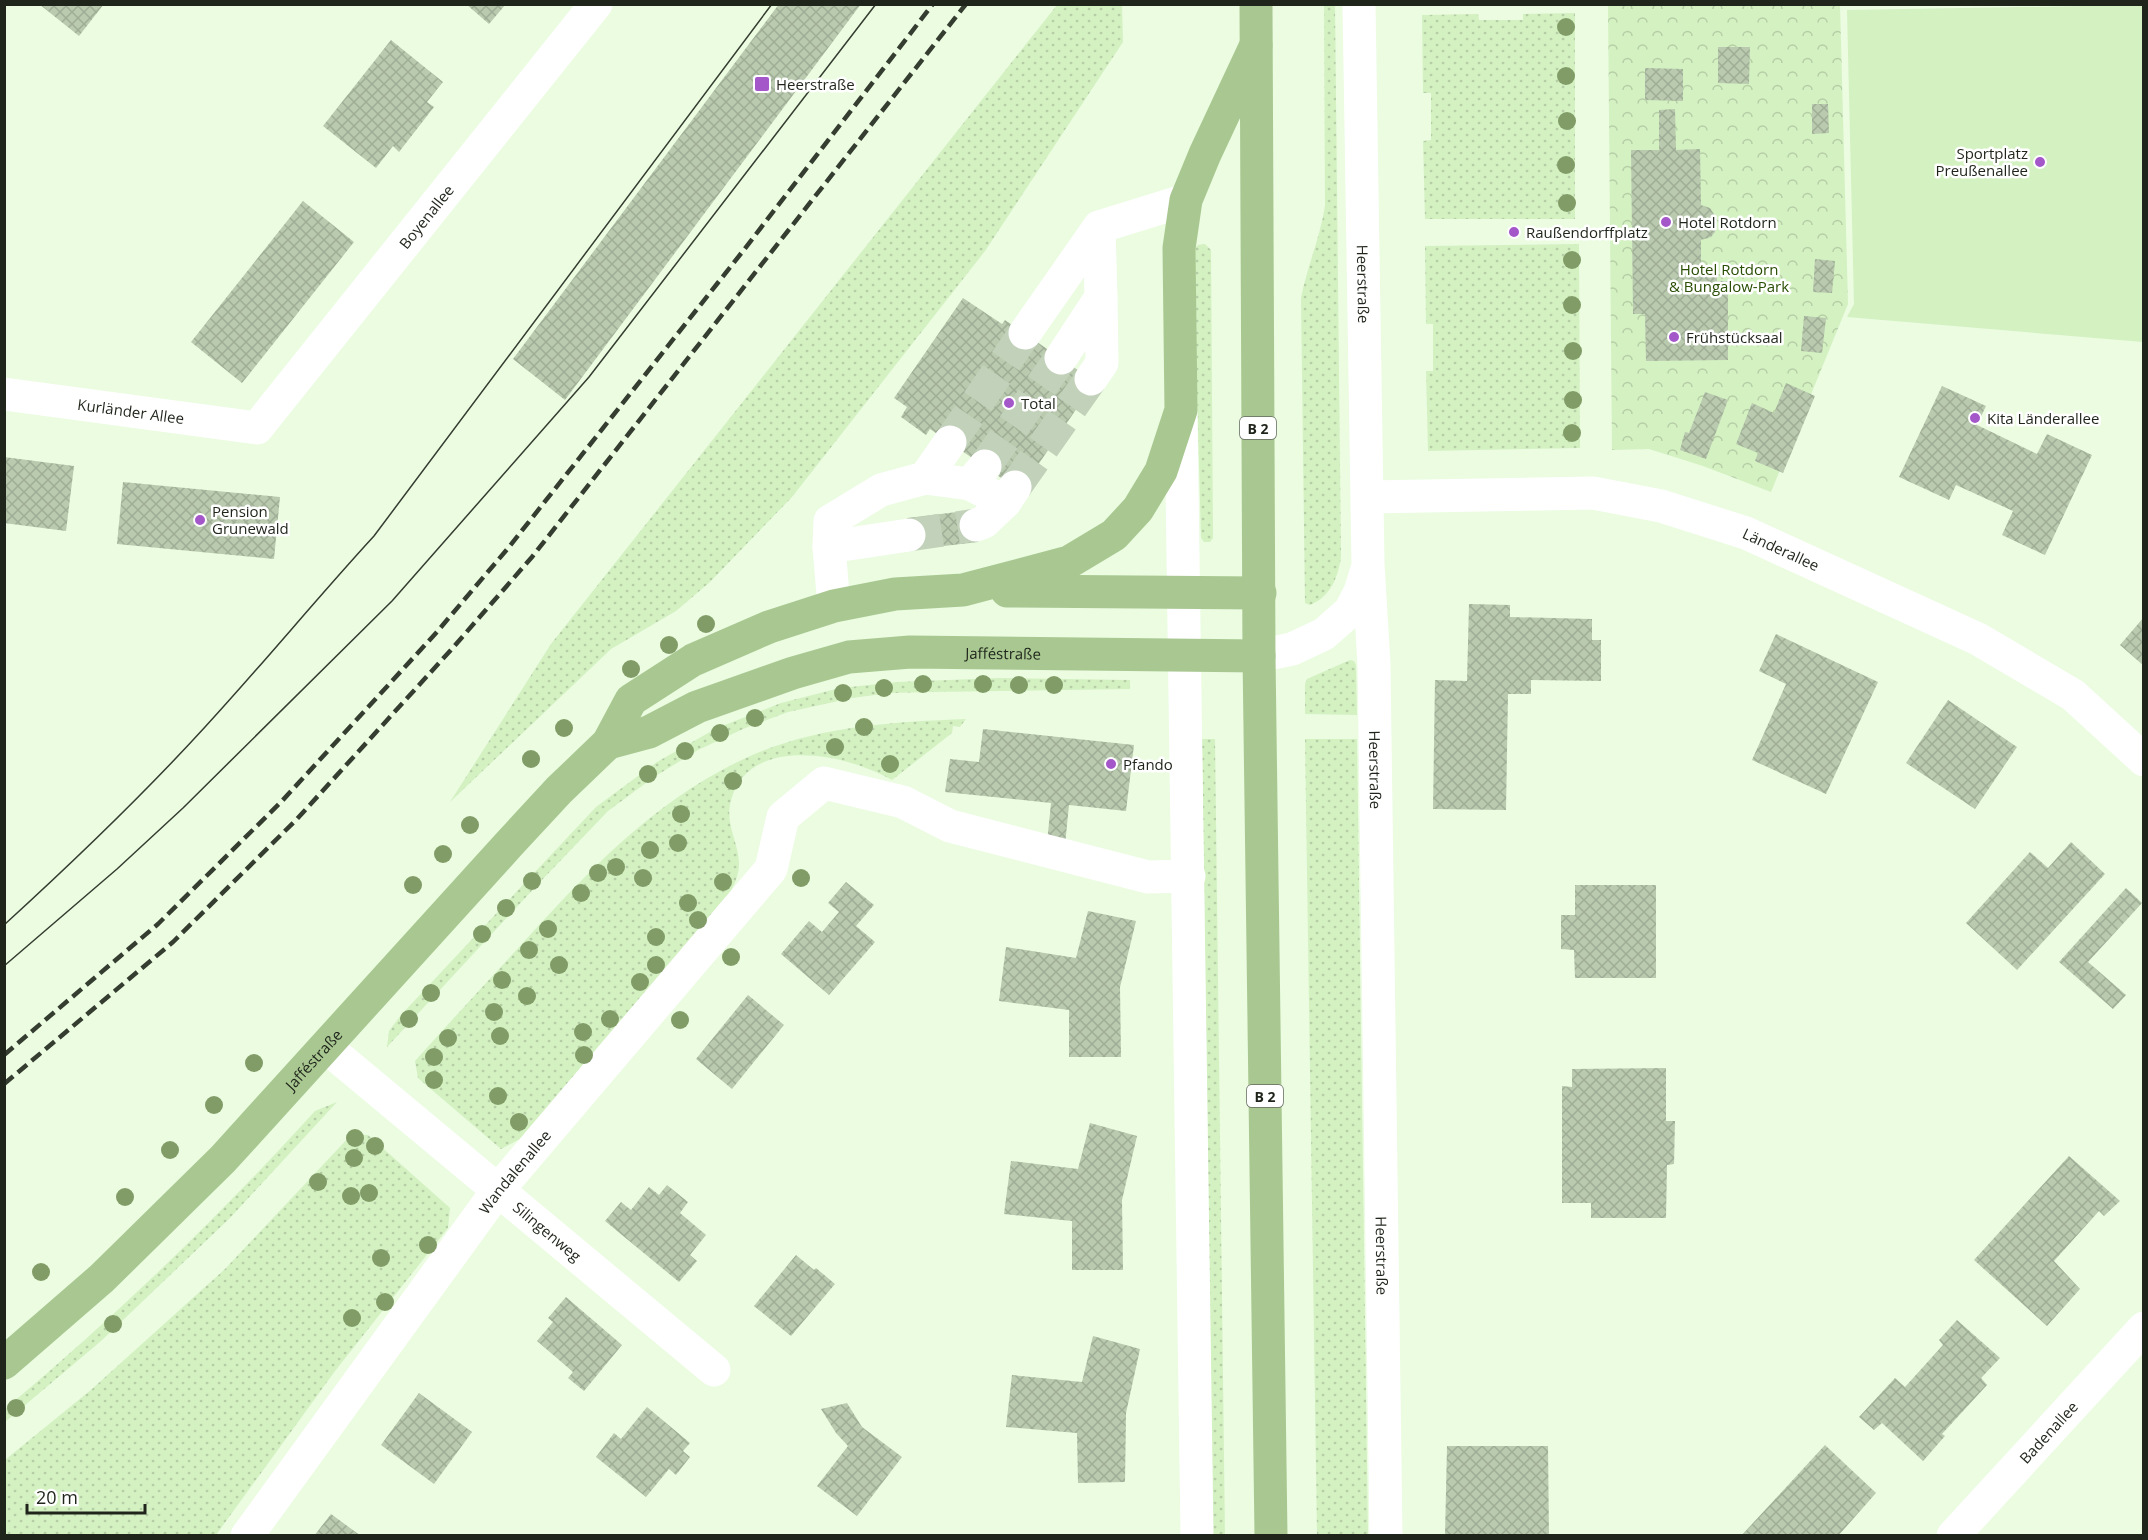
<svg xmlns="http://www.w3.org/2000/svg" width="2148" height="1540" font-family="'Open Sans',sans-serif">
	<defs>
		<pattern id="grass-dots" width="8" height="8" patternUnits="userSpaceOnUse" patternTransform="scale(1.5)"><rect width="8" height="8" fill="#d4f1c2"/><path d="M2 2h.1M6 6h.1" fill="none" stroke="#b6cea6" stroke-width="1.8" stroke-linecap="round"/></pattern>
		<pattern id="park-crowns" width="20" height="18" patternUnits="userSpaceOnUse" patternTransform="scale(1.5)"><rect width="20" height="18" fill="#d4f1c2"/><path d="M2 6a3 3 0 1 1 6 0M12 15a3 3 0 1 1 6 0" fill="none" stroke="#b6cea6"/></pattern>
		<pattern id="building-cross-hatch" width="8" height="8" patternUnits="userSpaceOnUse" patternTransform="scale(1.5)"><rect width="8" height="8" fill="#b9caaf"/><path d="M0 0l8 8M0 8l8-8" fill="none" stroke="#9fad96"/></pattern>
	</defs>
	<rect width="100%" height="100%" fill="#ebfce1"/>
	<path fill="url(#grass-dots)" d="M1057 5H1122L1123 42 985 251 792 497 710 582 676 611 611 649 450 802 551 644Z
		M1324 5H1335L1341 557C1338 578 1330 597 1310 605L1305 603 1301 298C1307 267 1320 238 1325 206Z
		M1575 13V219H1425L1423 141 1431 140V93H1423L1422 15 1478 14 1479 20H1523V14Z
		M1205 244 1211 250 1213 538 1210 542H1204L1201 538 1193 250 1198 245Z
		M1579 244 1580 448 1428 451 1426 371H1433V324H1426L1425 246Z
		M1350 660 1354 661 1356 665 1357 715 1305 714V684L1307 679Z
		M999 678 1130 680V689L930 692 890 693 852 698 788 712 743 729 698 750 654 777 608 811 540 882 387 1047 389 1031 401 1015 596 807 657 762 717 728 781 703 840 688 898 682Z
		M966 719 960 727 953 726 952 733 892 780C847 754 745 732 730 805 726 826 739 844 739 864 739 875 734 885 729 895L522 1138 501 1149 418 1078 415 1061C450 1022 486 983 522 944 588 871 657 798 748 757 817 726 892 722 966 719Z
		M1202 739H1215L1225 1536 1213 1535Z
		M1305 739H1357L1368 1535H1317Z
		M337 1102 230 1218 101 1341 5 1422V1409C115 1317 218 1218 315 1111Z
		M351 1135H368L450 1208 448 1228 335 1371 216 1535H5V1460L92 1389 225 1269Z"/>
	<path fill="url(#park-crowns)" d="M1608 5H1840L1848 304 1771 492 1703 466 1649 449 1612 450Z"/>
	<path fill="#d4f1c2" d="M2143 5V342L1847 317 1854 304 1847 10Z"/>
	<path fill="url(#building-cross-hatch)" d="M39 4H104L79 36Z
		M466 4H506L489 24Z
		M779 4H861L565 400 513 359Z
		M391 40 443 82 427 102 434 107 399 152 393 146 376 168 323 126Z
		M1718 47H1750L1749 84 1718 83Z
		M1645 68 1683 69V101L1645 100Z
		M1812 104H1828L1829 133 1812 134Z
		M1675 109 1676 150 1700 149 1701 205 1710 208 1717 219 1715 232 1711 237 1701 240V269L1717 268V281H1728V360L1646 361 1645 314H1633L1631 150H1659V110Z
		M303 201 354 242 242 383 191 342Z
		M1815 259 1835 261 1832 293 1813 292Z
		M963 298 1002 324 1005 320 1095 382 1020 491 930 429 926 435 901 417 907 407 894 398Z
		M1804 316 1826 318 1822 353 1801 351Z
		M1786 383 1815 396 1783 473 1755 461 1758 453 1736 444 1752 403 1774 413Z
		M1942 386 1986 406 1977 425 2037 454 2047 434 2092 455 2045 555 2002 535 2013 511 1956 485 1949 500 1899 477Z
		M1705 392 1728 400 1706 459 1680 450 1685 432 1689 433Z
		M4 457 74 466 66 531 4 523Z
		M123 482 280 497 274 559 117 544Z
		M974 510 978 542 910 550 907 518Z
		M1469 604 1510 605V617L1592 619V640H1601V681L1531 680V694H1508L1506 810 1433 809 1435 680 1467 681Z
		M2144 617V666L2120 645Z
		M1776 634 1878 682 1826 794 1752 760 1786 684 1759 671Z
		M1948 700 2017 747 1975 809 1906 763Z
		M983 729 1134 745 1126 811 1069 805 1065 845 1047 843 1051 803 945 792 950 759 979 762Z
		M2071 842 2105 874 2017 970 1966 923 2030 852 2048 868Z
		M846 882 874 905 856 926 875 942 829 995 781 954 809 921 822 932 839 912 828 903Z
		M1575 885H1656V978H1575L1574 950 1561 949V915H1575Z
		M2126 888 2142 903 2088 962 2126 995 2113 1009 2059 962Z
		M1088 911 1136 921 1120 987 1121 1057H1069V1010L999 1001 1006 947 1076 958Z
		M748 995 784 1025 732 1089 696 1059Z
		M1666 1068V1121H1675L1674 1164 1667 1165 1666 1218H1591V1203H1562V1086L1572 1087V1069Z
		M1090 1123 1137 1136 1122 1200 1123 1270H1072V1221L1004 1214 1011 1161 1078 1169Z
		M2069 1156 2120 1201 2104 1216 2099 1211 2054 1261 2080 1289 2047 1326 1974 1260Z
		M667 1185 688 1202 680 1213 706 1235 690 1255 697 1261 679 1282 605 1221 621 1202 631 1210 649 1187 659 1195Z
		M796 1255 814 1270 816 1268 835 1284 791 1336 754 1306Z
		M566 1297 622 1345 584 1391 568 1378 573 1372 537 1341 553 1322 548 1318Z
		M1957 1320 2000 1358 1981 1378 1987 1385 1942 1434 1945 1436 1923 1461 1882 1423 1874 1430 1859 1417 1895 1378 1905 1387 1943 1345 1939 1340Z
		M1093 1336 1140 1349 1126 1413 1125 1482 1078 1483 1077 1433 1006 1427 1012 1375 1082 1382Z
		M419 1393 472 1432 434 1484 381 1445Z
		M847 1403 862 1427 902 1457 857 1516 817 1486 848 1446 836 1433 821 1409Z
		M647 1407 690 1443 683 1451 690 1457 676 1475 669 1469 646 1497 596 1457 614 1433 621 1439Z
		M1825 1445 1876 1493 1838 1536H1741Z
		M1447 1446H1548L1549 1536H1445Z
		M331 1514 361 1536H314Z"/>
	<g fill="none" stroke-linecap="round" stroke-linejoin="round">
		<path stroke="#c2d1b9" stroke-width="33" stroke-dasharray="33 16" stroke-linecap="butt" d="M950 442 1025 333
			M985 466 1061 358
			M1015 487 1091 379
			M909 535 976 525"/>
		<g stroke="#fff" stroke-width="33">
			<path id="s1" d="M1359 4 1368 564 1374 664 1386 1536"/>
			<path d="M1025 333 1099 227 1186 200"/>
			<path d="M1061 358 1101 297 1099 227"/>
			<path d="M1091 379 1102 363 1101 297"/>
			<path id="s2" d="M4 394 257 428 596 4"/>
			<path d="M1181 415 1197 1536"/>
			<path d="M925 478 970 484 985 466"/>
			<path d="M970 484 1005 502 1015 487"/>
			<path id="s3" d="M1368 497 1593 493 1661 506 1746 533 1978 639 2073 695 2144 760"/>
			<path d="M976 525 984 522 1005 502"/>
			<path d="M829 547 909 535"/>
			<path d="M834 606 829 547 830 521 881 490 925 478 950 442"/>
			<path d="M1259 656 1292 649 1324 634 1350 611 1360 592 1366 572"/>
			<path id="s4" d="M326 1047 714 1370"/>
			<path id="s5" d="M247 1536 498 1190 771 869 783 817 824 783 903 802 950 826 1148 877 1189 876"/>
			<path id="s6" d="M1953 1536 2144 1328"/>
		</g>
		<g stroke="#a9c891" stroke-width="33">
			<path d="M1256 4 1259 656 1271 1536"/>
			<path d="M1007 591 1260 593"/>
			<path id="s7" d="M608 743 649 732 697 707 793 673 849 657 910 652 1259 656"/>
			<path id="s8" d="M4 1363 102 1278 223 1159 509 844 559 790 608 743 631 700 693 660 769 627 834 606 895 594 963 590 1069 562 1114 535 1138 509 1161 471 1181 410 1179 248 1186 200 1205 154 1256 45"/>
		</g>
		<path stroke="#353c30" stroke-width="1.5" d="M4 925C73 862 142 796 205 727 263 664 317 598 374 536L772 4
			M4 966 117 869 183 808 392 601 589 377 876 4"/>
		<path stroke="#353c30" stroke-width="4.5" stroke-dasharray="12 6" stroke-linecap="butt" d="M4 1055 158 924 282 801 436 633 509 547 743 251 933 4
			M4 1084 173 942 297 819 450 651 532 557 966 4"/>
	</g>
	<g fill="#819c67">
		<circle cx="1566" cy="27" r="9"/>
		<circle cx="1566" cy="76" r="9"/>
		<circle cx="1567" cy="121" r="9"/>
		<circle cx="1566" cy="165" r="9"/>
		<circle cx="1567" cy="203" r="9"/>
		<circle cx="1572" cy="260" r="9"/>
		<circle cx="1572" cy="305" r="9"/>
		<circle cx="1573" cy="351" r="9"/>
		<circle cx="1573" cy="400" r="9"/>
		<circle cx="1572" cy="433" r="9"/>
		<circle cx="706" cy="624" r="9"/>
		<circle cx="669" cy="645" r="9"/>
		<circle cx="631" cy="669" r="9"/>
		<circle cx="923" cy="684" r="9"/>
		<circle cx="983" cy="684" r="9"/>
		<circle cx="1019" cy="685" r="9"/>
		<circle cx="1054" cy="685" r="9"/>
		<circle cx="884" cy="688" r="9"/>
		<circle cx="843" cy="693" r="9"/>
		<circle cx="755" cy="718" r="9"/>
		<circle cx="864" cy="727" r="9"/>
		<circle cx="564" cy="728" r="9"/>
		<circle cx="720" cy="733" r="9"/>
		<circle cx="835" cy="747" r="9"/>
		<circle cx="685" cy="751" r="9"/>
		<circle cx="531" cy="759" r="9"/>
		<circle cx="890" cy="764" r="9"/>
		<circle cx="648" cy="774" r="9"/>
		<circle cx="733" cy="781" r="9"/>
		<circle cx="681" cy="814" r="9"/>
		<circle cx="470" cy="825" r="9"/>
		<circle cx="678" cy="843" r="9"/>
		<circle cx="650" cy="850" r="9"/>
		<circle cx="443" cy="854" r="9"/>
		<circle cx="616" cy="867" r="9"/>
		<circle cx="598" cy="873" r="9"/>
		<circle cx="643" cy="878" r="9"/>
		<circle cx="801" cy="878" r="9"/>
		<circle cx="532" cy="881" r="9"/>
		<circle cx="723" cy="882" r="9"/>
		<circle cx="413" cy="885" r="9"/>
		<circle cx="581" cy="893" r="9"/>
		<circle cx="688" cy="903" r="9"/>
		<circle cx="506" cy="908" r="9"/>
		<circle cx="698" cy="920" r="9"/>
		<circle cx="548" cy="929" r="9"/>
		<circle cx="482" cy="934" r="9"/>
		<circle cx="656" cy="937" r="9"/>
		<circle cx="529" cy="950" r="9"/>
		<circle cx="731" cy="957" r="9"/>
		<circle cx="559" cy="965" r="9"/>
		<circle cx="656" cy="965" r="9"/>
		<circle cx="502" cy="980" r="9"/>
		<circle cx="640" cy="982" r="9"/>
		<circle cx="431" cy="993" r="9"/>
		<circle cx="527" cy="996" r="9"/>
		<circle cx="494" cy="1012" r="9"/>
		<circle cx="409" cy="1019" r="9"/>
		<circle cx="610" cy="1019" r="9"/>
		<circle cx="680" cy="1020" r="9"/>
		<circle cx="583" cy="1032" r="9"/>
		<circle cx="500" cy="1036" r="9"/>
		<circle cx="448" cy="1038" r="9"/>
		<circle cx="584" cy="1055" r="9"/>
		<circle cx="434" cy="1057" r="9"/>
		<circle cx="254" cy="1063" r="9"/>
		<circle cx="434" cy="1080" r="9"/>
		<circle cx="498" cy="1096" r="9"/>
		<circle cx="214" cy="1105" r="9"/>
		<circle cx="519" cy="1122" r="9"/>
		<circle cx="355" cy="1138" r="9"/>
		<circle cx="375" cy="1146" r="9"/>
		<circle cx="170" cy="1150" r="9"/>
		<circle cx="354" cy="1158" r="9"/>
		<circle cx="318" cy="1182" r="9"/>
		<circle cx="369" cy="1193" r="9"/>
		<circle cx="351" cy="1196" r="9"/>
		<circle cx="125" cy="1197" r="9"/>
		<circle cx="428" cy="1245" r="9"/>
		<circle cx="381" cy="1258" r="9"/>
		<circle cx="41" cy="1272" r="9"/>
		<circle cx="385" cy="1302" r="9"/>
		<circle cx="352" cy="1318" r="9"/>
		<circle cx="113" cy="1324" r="9"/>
		<circle cx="16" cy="1408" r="9"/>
	</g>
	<g fill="#a457c9" stroke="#fff" stroke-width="2">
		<rect x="754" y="76" width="16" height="16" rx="3"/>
		<circle cx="2040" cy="162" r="6"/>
		<circle cx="1666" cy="222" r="6"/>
		<circle cx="1514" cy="232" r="6"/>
		<circle cx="1674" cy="337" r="6"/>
		<circle cx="1009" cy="403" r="6"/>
		<circle cx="1975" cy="418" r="6"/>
		<circle cx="200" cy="520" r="6"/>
		<circle cx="1111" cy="764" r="6"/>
	</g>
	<g text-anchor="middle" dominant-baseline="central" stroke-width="5" stroke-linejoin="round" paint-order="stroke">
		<g fill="#fff" stroke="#62665f" stroke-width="1.5">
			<rect x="1240" y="417" width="36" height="22" rx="4.5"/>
			<rect x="1247" y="1085" width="36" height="22" rx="4.5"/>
		</g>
		<g font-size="14" font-weight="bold" fill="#1f251b">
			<text x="1258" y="428">B 2</text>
			<text x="1265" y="1096">B 2</text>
		</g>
		<g font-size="15" fill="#1f251b" stroke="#fff" text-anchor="start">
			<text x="776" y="84">Heerstraße</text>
			<text x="2028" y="153" text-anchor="end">Sportplatz<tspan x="2028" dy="17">Preußenallee</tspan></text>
			<text x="1678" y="222">Hotel Rotdorn</text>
			<text x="1526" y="232">Raußendorffplatz</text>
			<text x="1686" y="337">Frühstücksaal</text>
			<text x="1021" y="403">Total</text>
			<text x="1987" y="418">Kita Länderallee</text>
			<text x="212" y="511">Pension<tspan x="212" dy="17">Grunewald</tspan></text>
			<text x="1123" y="764">Pfando</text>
		</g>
		<g font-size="15" fill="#1f251b" stroke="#fff">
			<text stroke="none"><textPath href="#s2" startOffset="526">Boyenallee</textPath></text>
			<text stroke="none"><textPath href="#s1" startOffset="280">Heerstraße</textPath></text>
			<text stroke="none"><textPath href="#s2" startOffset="128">Kurländer Allee</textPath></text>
			<text stroke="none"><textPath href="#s3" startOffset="422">Länderallee</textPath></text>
			<text stroke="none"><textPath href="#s7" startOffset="411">Jafféstraße</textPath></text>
			<text stroke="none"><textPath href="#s1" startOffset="766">Heerstraße</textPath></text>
			<text stroke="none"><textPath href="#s8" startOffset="434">Jafféstraße</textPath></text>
			<text stroke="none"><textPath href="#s5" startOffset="452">Wandalenallee</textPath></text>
			<text stroke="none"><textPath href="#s4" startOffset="288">Silingenweg</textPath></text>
			<text stroke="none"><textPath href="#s1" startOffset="1252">Heerstraße</textPath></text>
			<text stroke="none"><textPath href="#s6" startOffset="141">Badenallee</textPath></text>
		</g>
		<g font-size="15" fill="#2a4e04" stroke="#fff">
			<text x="1729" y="269">Hotel Rotdorn<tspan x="1729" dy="17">&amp; Bungalow-Park</tspan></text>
		</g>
	</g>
	<rect width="2148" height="1540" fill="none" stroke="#1f251b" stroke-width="12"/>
	<path d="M27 1504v9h118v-9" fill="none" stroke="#1f251b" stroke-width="3"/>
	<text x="36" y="1504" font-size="18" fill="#1f251b" stroke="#ffffff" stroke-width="4.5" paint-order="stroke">20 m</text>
</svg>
